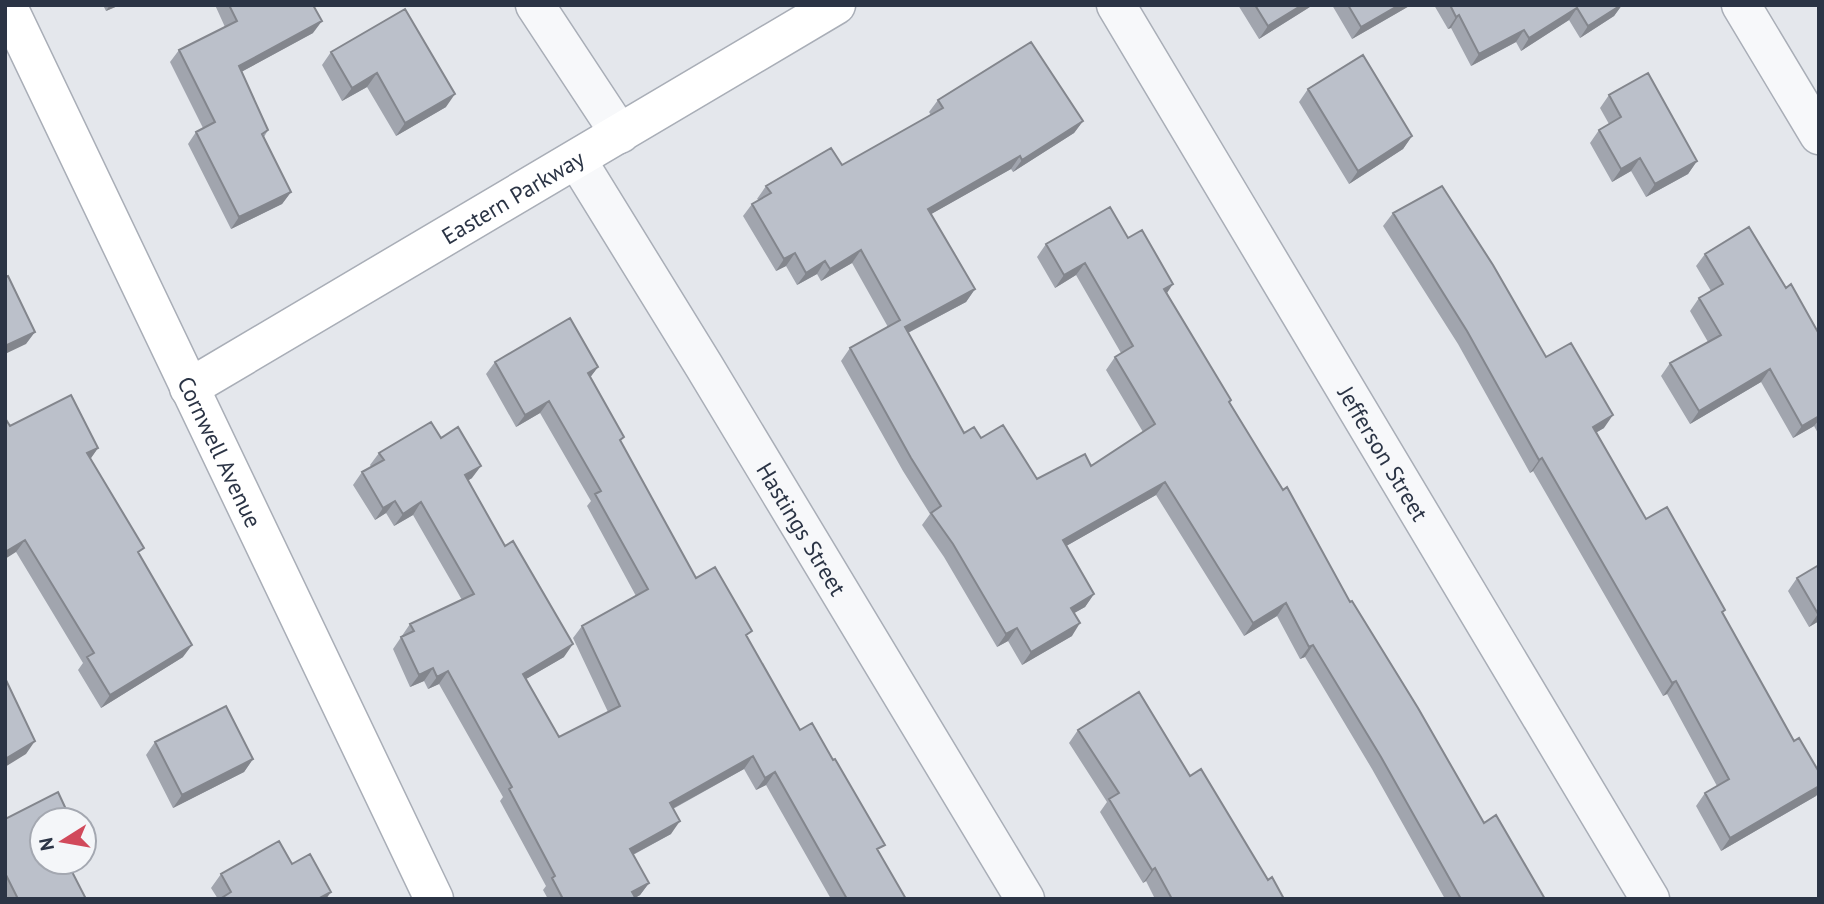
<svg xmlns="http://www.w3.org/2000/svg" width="1824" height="904" font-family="'PT Sans',sans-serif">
	<rect width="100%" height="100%" fill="#e4e7ec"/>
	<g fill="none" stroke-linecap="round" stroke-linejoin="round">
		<defs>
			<g id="street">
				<path d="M535 5 620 134"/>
				<path id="s1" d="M1116 5 1650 899"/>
				<path d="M1741 5 1819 135"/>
				<path id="s2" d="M577 160 704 366 1025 899"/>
			</g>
			<g id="secondary">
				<path id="s3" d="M7 5 434 899"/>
				<path id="s4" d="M189 388 836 5"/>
			</g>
		</defs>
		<use href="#street" stroke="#a9aeb7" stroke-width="41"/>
		<use href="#secondary" stroke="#a9aeb7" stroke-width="41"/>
		<use href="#street" stroke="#f7f8fa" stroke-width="38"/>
		<use href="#secondary" stroke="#fff" stroke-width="38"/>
	</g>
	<path fill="#a1a5ae" d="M103 5H120L106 11Z
		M215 5H313V33L241 72 268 130 264 137 291 192 282 204 231 229 188 144 196 132 203 128 170 62 179 50 225 27Z
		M1238 5H1313L1259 39Z
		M1332 5H1411L1352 39Z
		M1434 5H1622L1614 16 1580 38 1569 20 1521 51 1516 42 1471 66 1451 28 1448 29Z
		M331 52 446 107 396 136 367 87 342 101 322 65Z
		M1308 89 1412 136 1403 149 1349 184 1299 102Z
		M1609 95 1697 161 1688 174 1646 197 1631 171 1612 182 1590 143 1599 130 1609 124 1600 108Z
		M938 100 1083 121 1074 133 1013 172 1011 169 931 214 975 289 966 302 908 333 964 433 981 438 1037 479 1091 466 1143 432 1106 370 1115 357 1121 353 1076 275 1055 288 1037 257 1046 244 1128 238 1167 293 1230 403 1484 823 1545 899H1445L1372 769 1305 657 1300 659 1277 616 1244 636 1156 495 1066 546 1094 594 1085 607 1074 613 1072 636 1022 665 1008 641 997 647 944 557 922 525 930 514 903 471 841 361 850 348 888 327 852 263 821 281 817 274 797 285 786 266 776 271 743 216 752 204 759 200 757 199 766 186 842 165 931 115 929 112Z
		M1393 213 1546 357 1604 428 1596 432 1646 519 1725 610 1723 613 1794 741 1819 772V792L1816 796 1721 851 1696 806 1705 793 1717 786 1667 694 1663 696 1533 471 1530 473 1458 344 1383 226Z
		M1705 254 1786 288 1819 334V435L1814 426 1793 438 1761 382 1690 424 1661 376 1670 363 1708 342 1690 311 1699 298 1711 291 1696 266Z
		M495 362 598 367 590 377 621 442 696 578 747 637 800 730 879 853 906 899H831L766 785 756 790 744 769 673 809 671 834 633 855 649 883 640 895 635 898 636 899H548L543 890 546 886 500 801 503 797 439 684 428 689 424 681 410 687 393 649 410 624 462 600 413 515 394 526 386 513 375 520 353 485 362 472 371 467 370 465 379 453 441 438 472 478 468 480 564 657 526 679 559 737 608 712 573 638 582 626 636 596 587 506 591 501 540 413 516 427 486 374Z
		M10 426 98 448 90 459 139 555 183 657 101 708 78 670 83 663 16 552Z
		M1819 565V621L1809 627 1788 591 1797 578Z
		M1078 730 1190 776 1268 880 1284 899H1155L1146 881 1143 883 1100 812 1107 802 1069 743Z
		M155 742 253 759 244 772 173 808 146 755Z
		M5 819 42 820 86 899H5Z
		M292 864 326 899H218L211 888 221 874Z"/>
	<path fill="#83868d" d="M110 5H120L106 11Z
		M1302 5H1313L1259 39 1268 26Z
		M1399 5H1411L1352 39 1361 27Z
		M1621 5H1622L1614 16 1580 38 1588 26Z
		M1577 8 1569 20 1521 51 1529 38Z
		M1459 15 1451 28 1448 29 1456 17Z
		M322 21 313 33 230 78 239 66Z
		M1524 30 1516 42 1471 66 1479 54Z
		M377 73 367 87 342 101 352 88Z
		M455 94 446 107 396 136 405 123Z
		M1083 121 1074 133 1013 172 1022 160Z
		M1412 136 1403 149 1349 184 1358 171Z
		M1020 156 1011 169 919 221 928 209Z
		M1640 158 1631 171 1612 182 1621 169Z
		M1697 161 1688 174 1646 197 1655 184Z
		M291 192 282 204 231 229 239 217Z
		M861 250 852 263 821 281 830 269Z
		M795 253 786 266 776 271 784 259Z
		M825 261 817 274 797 285 806 273Z
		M1085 263 1076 275 1055 288 1064 275Z
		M1173 284 1165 296 1164 289Z
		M975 289 966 302 896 339 905 327Z
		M35 332 26 344 5 354V346Z
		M598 367 589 379 588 373Z
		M1770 369 1761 382 1690 424 1699 411Z
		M549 401 540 413 516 427 525 415Z
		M1613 415 1604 428 1584 440 1593 427Z
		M1819 416V420L1814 426 1793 438 1802 426Z
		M98 448 89 461 87 453Z
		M1542 458 1533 471 1530 473 1539 460Z
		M481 466 472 478 457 488 465 475Z
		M1165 482 1156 495 1054 553 1063 540Z
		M395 501 386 513 375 520 383 508Z
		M421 502 413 515 394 526 403 514Z
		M25 540 16 552 5 559V552Z
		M1094 594 1085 607 1062 620 1071 608Z
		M1286 603 1277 616 1244 636 1253 623Z
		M1819 613V621L1809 627 1818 614Z
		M1080 623 1072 636 1022 665 1031 652Z
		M1017 628 1008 641 997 647 1006 634Z
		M573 644 564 657 514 686 523 674Z
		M192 645 183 657 101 708 110 695Z
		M1313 645 1305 657 1300 659 1309 647Z
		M433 668 424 681 410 687 419 675Z
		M448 671 439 684 428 689 437 677Z
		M1676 681 1667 694 1663 696 1672 683Z
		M35 741 26 754 5 767V759Z
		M753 756 744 769 661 815 670 803Z
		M253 759 244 772 173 808 182 795Z
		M775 772 766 785 756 790 765 778Z
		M1819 786V792L1816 796 1721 851 1730 838Z
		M680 821 671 834 621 861 630 849Z
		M1155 868 1146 881 1143 883 1152 870Z
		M649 883 640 895 633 899 632 892Z
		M331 892 326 899H318Z"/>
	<path fill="#bbc0ca" stroke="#83868d" stroke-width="2" d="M229 5H313L322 21 239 66 268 130 262 134 291 192 239 217 196 132 215 122 179 50 237 21Z
		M1255 5H1302L1268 26Z
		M1348 5H1399L1361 27Z
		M1450 5H1621L1588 26 1577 8 1529 38 1524 30 1479 54 1459 15 1456 17Z
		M405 9 455 94 405 123 377 73 352 88 331 52Z
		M1031 42 1083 121 1022 160 1020 156 928 209 975 289 905 327 964 433 974 427 981 438 1003 425 1037 479 1085 454 1091 466 1155 424 1115 357 1133 346 1085 263 1064 275 1046 244 1110 207 1128 238 1142 230 1173 284 1164 289 1231 400 1229 402 1283 490 1287 487 1350 602 1352 601 1418 708 1484 823 1496 815 1545 899H1461L1381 757 1313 645 1309 647 1286 603 1253 623 1165 482 1063 540 1094 594 1071 608 1080 623 1031 652 1017 628 1006 634 953 544 931 513 941 506 911 458 850 348 900 320 861 250 830 269 825 261 806 273 795 253 784 259 752 204 771 193 766 186 831 148 842 165 943 108 938 100Z
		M1363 55 1412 136 1358 171 1308 89Z
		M1648 73 1697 161 1655 184 1640 158 1621 169 1599 130 1621 117 1609 95Z
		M1442 186 1493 265 1546 357 1571 343 1613 415 1593 427 1646 519 1667 507 1725 610 1722 612 1794 741 1799 738 1819 772V786L1730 838 1705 793 1729 779 1676 681 1672 683 1542 458 1539 460 1467 331 1393 213Z
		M1749 227 1786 288 1791 284 1819 334V416L1802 426 1770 369 1699 411 1670 363 1721 335 1699 298 1723 284 1705 254Z
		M8 276 35 332 5 346V277Z
		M570 318 598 367 588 373 624 437 620 440 696 578 715 567 752 631 746 635 800 730 812 723 833 760 835 759 885 845 877 849 906 899H847L775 772 765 778 753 756 670 803 680 821 630 849 649 883 632 892 636 899H563L552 878 555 876 509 789 512 787 448 671 437 677 433 668 419 675 401 637 414 631 410 624 474 594 421 502 403 514 395 501 383 508 362 472 384 460 379 453 431 422 441 438 458 427 481 466 465 475 505 546 513 541 573 644 523 674 559 737 620 706 582 626 648 589 595 494 601 491 549 401 525 415 495 362Z
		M71 395 98 448 87 453 144 548 138 552 192 645 110 695 87 657 94 653 25 540 5 552V418L10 426Z
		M1819 565V613L1818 614 1797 578Z
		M5 678 35 741 5 759Z
		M1139 692 1190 776 1201 769 1268 880 1272 877 1284 899H1172L1155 868 1152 870 1109 799 1119 793 1078 730Z
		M226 706 253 759 182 795 155 742Z
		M58 792 71 820H42V862H67L86 899H18L5 873V819Z
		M279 841 292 864 310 854 331 892 318 899H220L231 892 221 874Z"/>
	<g text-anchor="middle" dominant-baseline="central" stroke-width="5" stroke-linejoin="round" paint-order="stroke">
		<g font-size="23" fill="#2b3445" stroke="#f4f6f9">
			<text stroke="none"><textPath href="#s4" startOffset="376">Eastern Parkway</textPath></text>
			<text stroke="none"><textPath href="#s3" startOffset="495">Cornwell Avenue</textPath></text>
			<text stroke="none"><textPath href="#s1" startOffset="522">Jefferson Street</textPath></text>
			<text stroke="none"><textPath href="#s2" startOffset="432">Hastings Street</textPath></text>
		</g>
	</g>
	<rect width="1824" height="904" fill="none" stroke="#2b3445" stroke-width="14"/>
	<g transform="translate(63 841) rotate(259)"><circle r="33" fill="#f4f6f9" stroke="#a4a8b1" stroke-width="2"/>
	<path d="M0-5L12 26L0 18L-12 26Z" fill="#d1495b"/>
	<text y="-10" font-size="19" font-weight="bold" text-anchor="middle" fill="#2b3445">N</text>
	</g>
</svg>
